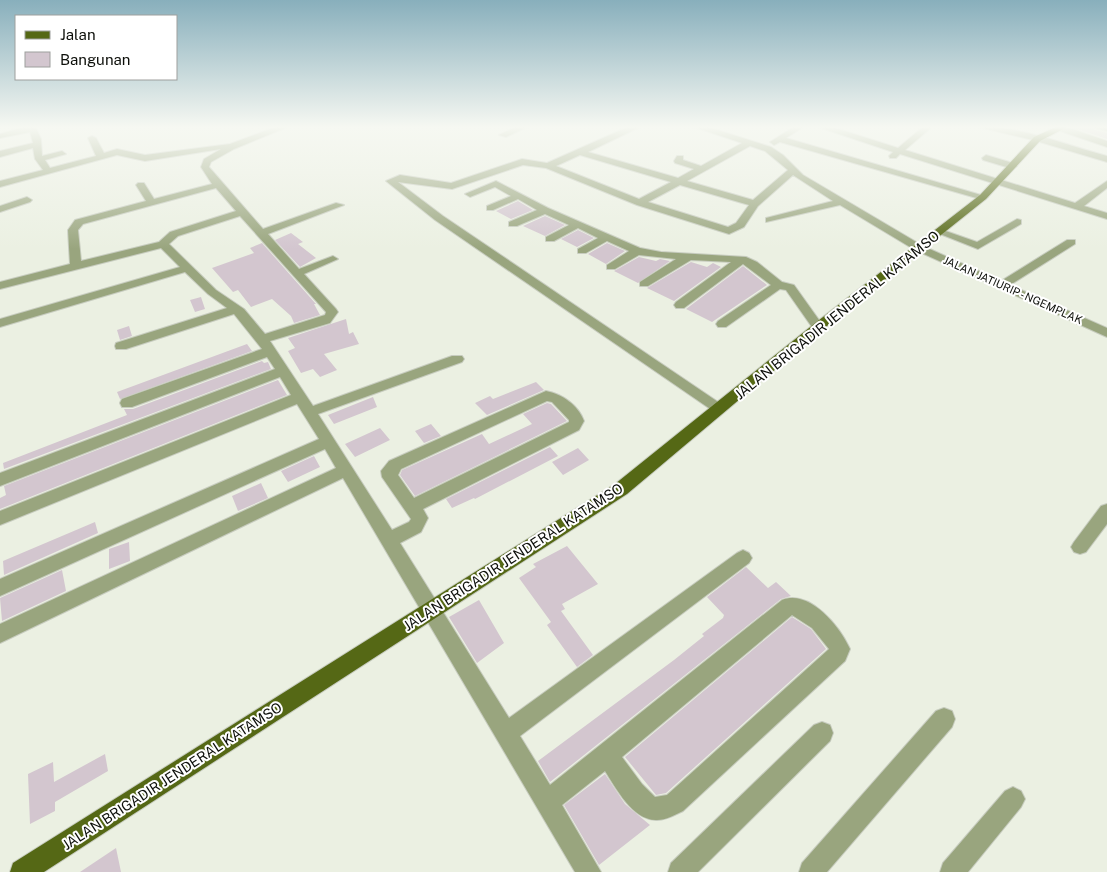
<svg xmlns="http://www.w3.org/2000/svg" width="1107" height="872" font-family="'Public Sans',sans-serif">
	<rect width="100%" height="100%" fill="#ebf0e2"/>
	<path fill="#d3c6cf" d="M1092 126 1095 130 1107 133V139L1071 127Z
		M518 201 533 210 511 219 496 211Z
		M545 216 565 225 545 236 523 226Z
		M578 230 594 238 577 247 561 239Z
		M291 233 303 242 298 244 316 258 300 267 275 240Z
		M262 243 316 304H314L320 315 294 323 291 316 272 299 251 307 238 290 233 292 212 268 254 253 250 248Z
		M607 243 625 251 606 264 588 254Z
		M639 257 656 261 660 259 670 261 638 283 614 271Z
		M691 262 707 267 713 263 721 267 674 301 647 288Z
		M743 266 767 285 712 322 686 309Z
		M201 297 205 309 195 312 190 300Z
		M346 319 349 334 353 332 359 344 324 354 337 370 320 377 313 369 301 373 288 351 295 348 288 338Z
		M129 326 132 336 120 340 117 330Z
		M247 344 252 351 120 399 117 392Z
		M262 361 264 363 268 362 271 369 4 469 3 463 127 415 124 409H133Z
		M278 380 287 395 0 509V498L6 495 4 486Z
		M536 382 544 390 487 415 475 403 490 396 493 399Z
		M373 397 377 407 334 424 328 415Z
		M547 403 551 404 567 421 415 496 400 475 402 470 482 434 489 444 532 424 523 414Z
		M431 424 441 436 424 443 415 431Z
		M380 428 390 440 355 457 345 444Z
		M550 447 558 456 475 499 474 498 452 508 446 499Z
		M578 448 589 460 563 475 552 462Z
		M314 456 320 467 288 482 281 471Z
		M261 483 268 498 238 511 232 496Z
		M95 522 98 533 4 575 3 561Z
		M129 542 130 561 109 569V549Z
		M567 546 598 584 562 604 565 609 561 611 593 655 577 667 547 625 551 622 519 578 536 567 533 564Z
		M746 567 768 588 776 582 791 596 781 599 550 782 538 761 674 660 704 636 702 634 723 618 724 615 707 597Z
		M62 570 66 591 2 621 0 598Z
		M479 600 504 643 477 663 449 617Z
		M792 617 811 629 826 649 666 793 656 795 625 757Z
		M105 754 108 771 55 802V811L30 824 28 774 53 762 54 782Z
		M605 774 625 804 650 825 599 865 564 805Z
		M116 848 121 872H80Z"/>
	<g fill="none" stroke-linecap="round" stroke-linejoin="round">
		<defs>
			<path id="minor" d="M27 126H35L41 139 42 156 62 151 66 154 45 160 50 168 96 156 88 138 92 136 96 138 104 153 117 149 145 155 230 144 278 126H290L234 149 211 162 209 167 263 229 336 203 344 205 268 234 299 269 333 256 338 259 304 274 336 309 338 312 330 323 270 341 313 406 452 356H462L464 359 462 362 318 414 392 530 409 522 411 519 382 477 381 471 389 461 546 391C562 394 578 405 584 421L579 430 423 509 428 518 421 532 400 543 509 718 737 553 743 550 749 553 752 558 749 563 520 736 550 785 782 600C810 589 840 627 850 649L845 661 683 811C675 815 666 820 657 820 633 821 616 788 605 771L562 805 601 872H575L343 478 0 643V624L336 468 325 449 0 596V579L319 439 297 404 0 525V511L291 395 280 377 0 486V473L275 369 267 357 132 407H122L120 403 122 399 262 349 234 314 126 349H116L115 346 116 343 227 308 208 294 185 272 0 327V319L180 267 161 248 0 289V282L70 264 68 230 75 220 146 201 136 185 138 183H144L154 199 212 184 201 167 204 159 221 149 145 161 117 155 0 187V181L43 170 35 159 33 148 0 157V151L33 143 30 132 0 138V134ZM216 188 236 211 170 232 159 242 81 261 78 230 83 224ZM240 216 326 312 325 315 265 334 244 309 216 290 169 244 178 236ZM547 401 552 402 569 420V422L414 498 398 475 401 469ZM792 615 812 628 829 649 667 795 655 797 642 784 622 757Z
				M517 126H529L506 137 499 135Z
				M630 126H642L588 152 678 178 694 169 675 163 674 161 677 156H683V160L701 166 742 143 691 126H705L771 147 783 155 803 175 923 246 1001 281 1067 240H1075V244L1010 285 1107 328V337L915 250 840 205 766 222V218L833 201 793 175 758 206 744 227 729 234 637 205 546 168 523 165 452 189 398 182 443 216 724 406 726 410 719 415 435 220 386 181 400 175 451 183 522 159 547 163ZM750 146 765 151 788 170 753 200 687 181ZM580 155 671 182 639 199 556 166ZM680 185 749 205 736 223 728 227 648 202Z
				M795 126H805L786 138 988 197 980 199 780 142 774 145 770 142Z
				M815 126H829L898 148 924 126H933L905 150 1075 203 1107 181V188L1084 206 1107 213V219L900 154 896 158H890L889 156 893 152Z
				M974 126C1020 126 1063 144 1107 156V162L1033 140Z
				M1057 126H1063L1107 141V147L1057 130Z
				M1094 126H1107V131L1095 128Z
				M986 155 1016 164 1017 166 1013 169 983 160 982 158Z
				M496 181 548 208 640 248 661 252 746 257 757 262 782 282 794 285 824 327 818 331 814 330 786 290 780 289 726 327H718L716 324 718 321 771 285 743 264 684 308H676L674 305 676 302 731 262 691 260 648 286H640V282L676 259 639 255 615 269H607V265L629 251 607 241 586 253H578V249L598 238 578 228 554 241H546V237L569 225 545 214 517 226H509V222L537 210 518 199 493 210H487V206L511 196 495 187 470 197 465 194Z
				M27 197 32 200 30 202 0 212V206Z
				M1017 219 1021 220V224L978 249 935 232 940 229 977 242Z
				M1107 504V524L1086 552 1080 554 1074 552 1071 547 1074 542 1101 506Z
				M944 708 952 711 955 719 952 727 827 872H799L802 863 936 711Z
				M822 722 830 725 833 733 830 741 698 872H668L671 863 814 725Z
				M1013 787 1021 791 1025 799 1021 807 968 872H940L943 863 1005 791Z"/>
			<path id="major" d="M1058 126H1069L1040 141 986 199 822 330 627 494 44 872H10L13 863 615 484 814 324 980 195 1034 137Z"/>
		</defs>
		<use href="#minor" stroke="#c7ccbf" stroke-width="2"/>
		<use href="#major" stroke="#c7ccbf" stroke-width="2"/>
		<use href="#minor" fill="#99a57e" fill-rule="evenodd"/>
		<use href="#major" fill="#556815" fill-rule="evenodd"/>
	</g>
	<linearGradient id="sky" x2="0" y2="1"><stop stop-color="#88afbc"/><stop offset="0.51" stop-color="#f6f8f2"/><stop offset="1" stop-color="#f6f8f2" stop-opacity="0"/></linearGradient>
	<rect width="1107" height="249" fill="url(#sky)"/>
	<g text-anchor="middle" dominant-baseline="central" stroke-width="4" stroke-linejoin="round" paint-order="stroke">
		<g font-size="11" fill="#0d0f0a" stroke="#fff">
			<text transform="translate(1013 290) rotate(24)">JALAN JATIURIP - NGEMPLAK</text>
		</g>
		<g font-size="14" fill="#0d0f0a" stroke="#fff">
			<text transform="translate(837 315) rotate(-39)">JALAN BRIGADIR JENDERAL KATAMSO</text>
			<text transform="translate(513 557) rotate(-33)">JALAN BRIGADIR JENDERAL KATAMSO</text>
			<text transform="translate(172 776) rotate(-33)">JALAN BRIGADIR JENDERAL KATAMSO</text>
		</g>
	</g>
	<rect x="15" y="15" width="162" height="65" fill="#ffffff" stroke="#9e9f9d"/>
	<rect x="25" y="31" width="25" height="8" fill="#556815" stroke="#9e9f9d"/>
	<text x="60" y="40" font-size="15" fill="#0d0f0a">Jalan</text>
	<rect x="25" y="52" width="25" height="15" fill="#d3c6cf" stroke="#9e9f9d"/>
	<text x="60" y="65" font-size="15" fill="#0d0f0a">Bangunan</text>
</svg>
